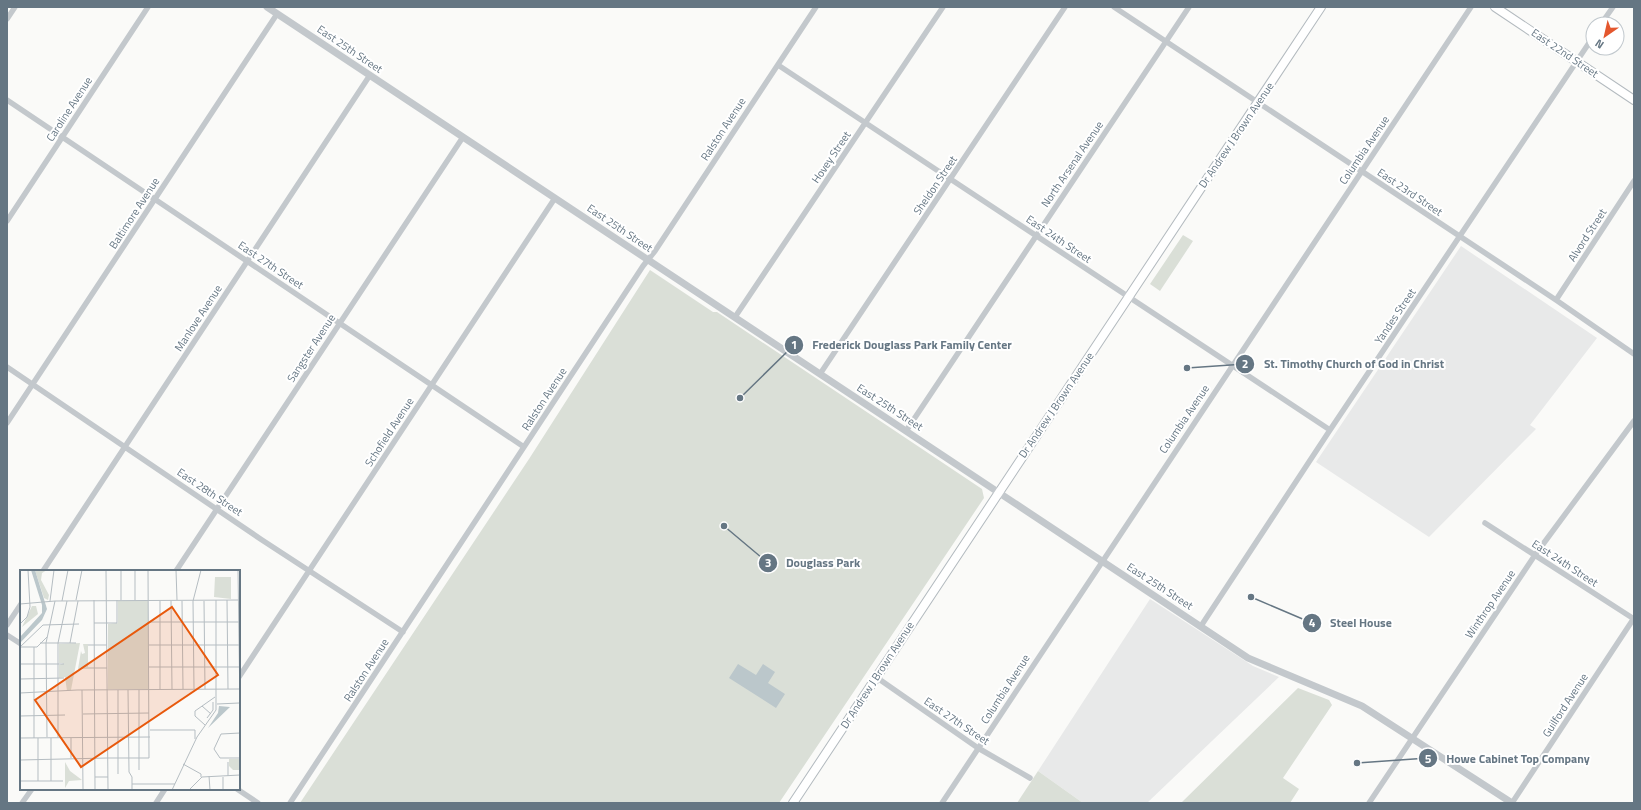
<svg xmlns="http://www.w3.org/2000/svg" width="1641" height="810" font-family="'Titillium Web',sans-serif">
	<rect width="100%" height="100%" fill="#fafaf8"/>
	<path fill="#e8e9e9" d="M1461 246 1597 338 1530 425 1536 429 1429 537 1316 462Z
		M1150 599 1253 666 1279 677 1147 803H1083L1038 771Z"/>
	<path fill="#dadfd7" d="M1183 235 1193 241 1160 291 1150 284Z
		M650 270 713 312H717L982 489 984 498 779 803H300L529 459Z
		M1298 688 1329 700 1332 705 1283 778 1299 789 1290 803H1181Z
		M1038 771 1083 803H1017Z"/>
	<path fill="#bbc7cb" d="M738 664 756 675 763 664 775 672 768 683 785 694 776 708 729 678Z"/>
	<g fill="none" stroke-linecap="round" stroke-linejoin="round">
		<defs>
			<path id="secondary" d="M1495 7 1634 100
				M793 803 1321 7"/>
		</defs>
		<use href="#secondary" stroke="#b3babf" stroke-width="10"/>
		<path stroke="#c3c8cc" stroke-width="5.5" d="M1114 7 1556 300 1634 354
			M7 19 15 7
			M1601 24 1613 7
			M778 65 1330 430
			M7 100 524 447
			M7 221 148 7
			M1556 300 1634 181
			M735 317 943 7
			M7 367 262 540 403 632
			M820 374 1065 7
			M7 423 277 14
			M906 431 1189 7
			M1485 523 1634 619
			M43 571 370 75
			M176 571 463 137
			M7 625 21 604
			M1201 626 1330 430 1593 37
			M7 635 21 644
			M239 677 555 198
			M876 677 978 748 1030 778
			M237 789 258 803
			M22 803 32 789
			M156 803 165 789
			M290 803 643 266 655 251 816 7
			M942 803 1471 7
			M1369 803 1535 555 1634 421
			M1512 803 1634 618"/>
		<path stroke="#c3c8cc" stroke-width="7" d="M267 7 1248 658 1362 706 1512 803"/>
		<use href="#secondary" stroke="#fff" stroke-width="8"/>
	</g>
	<g text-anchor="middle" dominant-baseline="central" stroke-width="4" stroke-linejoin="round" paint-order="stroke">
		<g font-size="11" fill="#657683" stroke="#fff">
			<text transform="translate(350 49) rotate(34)">East 25th Street</text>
			<text transform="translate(1565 53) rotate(34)">East 22nd Street</text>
			<text transform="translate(69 109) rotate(-57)">Caroline Avenue</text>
			<text transform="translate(723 129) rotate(-57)">Ralston Avenue</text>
			<text transform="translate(1236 135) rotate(-56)">Dr Andrew J Brown Avenue</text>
			<text transform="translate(1364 150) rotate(-56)">Columbia Avenue</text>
			<text transform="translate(831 157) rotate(-56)">Hovey Street</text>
			<text transform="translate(1072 164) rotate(-56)">North Arsenal Avenue</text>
			<text transform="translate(935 185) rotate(-56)">Sheldon Street</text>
			<text transform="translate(1410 192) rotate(34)">East 23rd Street</text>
			<text transform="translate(134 213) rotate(-57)">Baltimore Avenue</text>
			<text transform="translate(620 228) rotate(34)">East 25th Street</text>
			<text transform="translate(1587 235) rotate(-57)">Alvord Street</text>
			<text transform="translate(1059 239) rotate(34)">East 24th Street</text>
			<text transform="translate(271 265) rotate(34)">East 27th Street</text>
			<text transform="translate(1395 316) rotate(-56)">Yandes Street</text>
			<text transform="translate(198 318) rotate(-57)">Manlove Avenue</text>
			<text transform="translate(311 348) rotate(-57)">Sangster Avenue</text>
			<text transform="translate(544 399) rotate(-57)">Ralston Avenue</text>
			<text transform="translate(1056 405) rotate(-56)">Dr Andrew J Brown Avenue</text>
			<text transform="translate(890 407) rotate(33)">East 25th Street</text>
			<text transform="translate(1184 419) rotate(-56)">Columbia Avenue</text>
			<text transform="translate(389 432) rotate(-57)">Schofield Avenue</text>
			<text transform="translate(210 492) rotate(34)">East 28th Street</text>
			<text transform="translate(1565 563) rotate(33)">East 24th Street</text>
			<text transform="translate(1160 586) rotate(33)">East 25th Street</text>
			<text transform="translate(1490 604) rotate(-56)">Winthrop Avenue</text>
			<text transform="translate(366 670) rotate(-57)">Ralston Avenue</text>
			<text transform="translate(877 675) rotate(-57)">Dr Andrew J Brown Avenue</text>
			<text transform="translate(1005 689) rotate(-57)">Columbia Avenue</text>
			<text transform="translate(1565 705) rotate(-57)">Guilford Avenue</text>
			<text transform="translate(957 721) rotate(34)">East 27th Street</text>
		</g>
	</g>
	<g transform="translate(20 570)">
		<rect width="220" height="220" fill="#fafaf8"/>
		<path d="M15 0H27L22 3 21 10 29 25 28 30 24 28ZM195 7H211V29L194 27ZM98 31H128L129 119H88V54L98 53ZM12 36H16L18 44 2 57ZM60 73 51 120 47 121 45 107 39 108V95L44 93H39V74ZM63 74H68V99H58L61 81 62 84 65 83ZM209 189H220V200H213L209 196ZM45 192 50 201 62 210 49 211 45 218Z" fill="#dadfd7"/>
		<path d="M11 0H15L27 39 22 50 0 73V67L22 43V35ZM199 136 210 137 188 158 198 143Z" fill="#bbc7cb"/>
		<path fill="none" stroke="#b5bdc2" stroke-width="1" d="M86 0 88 220M115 0V30M156 0 157 30M218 0 220 139M56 30 62 0M74 30 75 220M101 30V0M207 30 208 119M30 31 34 0M42 31 48 0M140 31V120M151 31 152 119M162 31 163 119M184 31 185 119M0 34 35 31 220 30M129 52H220M74 53H97V30M0 54 7 47 10 37 8 0M20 73H56M50 73 58 31M68 75H87M129 75H220M0 77 23 55 59 54M0 77H17L27 67M14 77V168M0 94H44M129 97H220M68 98H87M0 109 44 108M174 119 173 31 181 0M62 120 63 220M98 120V204M108 120 109 202 112 207V220M119 120V200M0 123 57 120 220 119M197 134 219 133M182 136 191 144M0 140V220M63 144 129 143M0 146 45 145M187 148 193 140V132M185 155 175 146V141L195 127M130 160H175V169M220 163 201 164 194 179 200 188H220M27 167 26 73 35 31M38 167V73L47 31M0 168 130 167M18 168V211M31 168V211M51 168V188M87 188H129L128 0M0 190 87 188M208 192V206M163 194 181 204V207M189 206 190 220M75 207H88M203 207V220M0 211H43M112 214H155M152 220 177 167 196 140V30M169 220 182 207 220 205"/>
		<path fill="#e8590c" fill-opacity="0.15" stroke="#e8590c" stroke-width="2" d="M152 37 198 105 61 197 15 130Z"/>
		<rect width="220" height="220" fill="none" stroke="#657683" stroke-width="2"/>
	</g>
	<path fill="none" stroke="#657683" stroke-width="1.5" d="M740 398L794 345M1187 368L1245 364M724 526L768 563M1251 597L1312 623M1357 763L1428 758"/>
	<g fill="#657683" stroke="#fff" stroke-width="1.5">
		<circle cx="740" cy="398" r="4"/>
		<circle cx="1187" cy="368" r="4"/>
		<circle cx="724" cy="526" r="4"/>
		<circle cx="1251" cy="597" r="4"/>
		<circle cx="1357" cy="763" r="4"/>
		<circle cx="794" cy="345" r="10"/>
		<circle cx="1245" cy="364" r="10"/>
		<circle cx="768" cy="563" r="10"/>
		<circle cx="1312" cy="623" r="10"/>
		<circle cx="1428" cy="758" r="10"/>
	</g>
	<g font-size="12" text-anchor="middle" font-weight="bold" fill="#fff">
		<text x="794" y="349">1</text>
		<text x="1245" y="368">2</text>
		<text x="768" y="567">3</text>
		<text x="1312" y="627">4</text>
		<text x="1428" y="763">5</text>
	</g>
	<g font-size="12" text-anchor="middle" font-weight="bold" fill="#657683" stroke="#fff" stroke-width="4" stroke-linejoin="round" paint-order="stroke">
		<text x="912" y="349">Frederick Douglass Park Family Center</text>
		<text x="1354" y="368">St. Timothy Church of God in Christ</text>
		<text x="823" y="567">Douglass Park</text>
		<text x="1361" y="627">Steel House</text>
		<text x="1518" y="763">Howe Cabinet Top Company</text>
	</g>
	<rect width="1641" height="810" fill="none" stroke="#657683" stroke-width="16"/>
	<g transform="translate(1605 36) rotate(214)"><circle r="19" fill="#ffffff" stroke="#c1c8cd"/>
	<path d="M0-3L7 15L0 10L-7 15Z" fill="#e4572e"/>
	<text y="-6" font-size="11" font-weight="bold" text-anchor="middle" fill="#657683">N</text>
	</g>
</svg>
